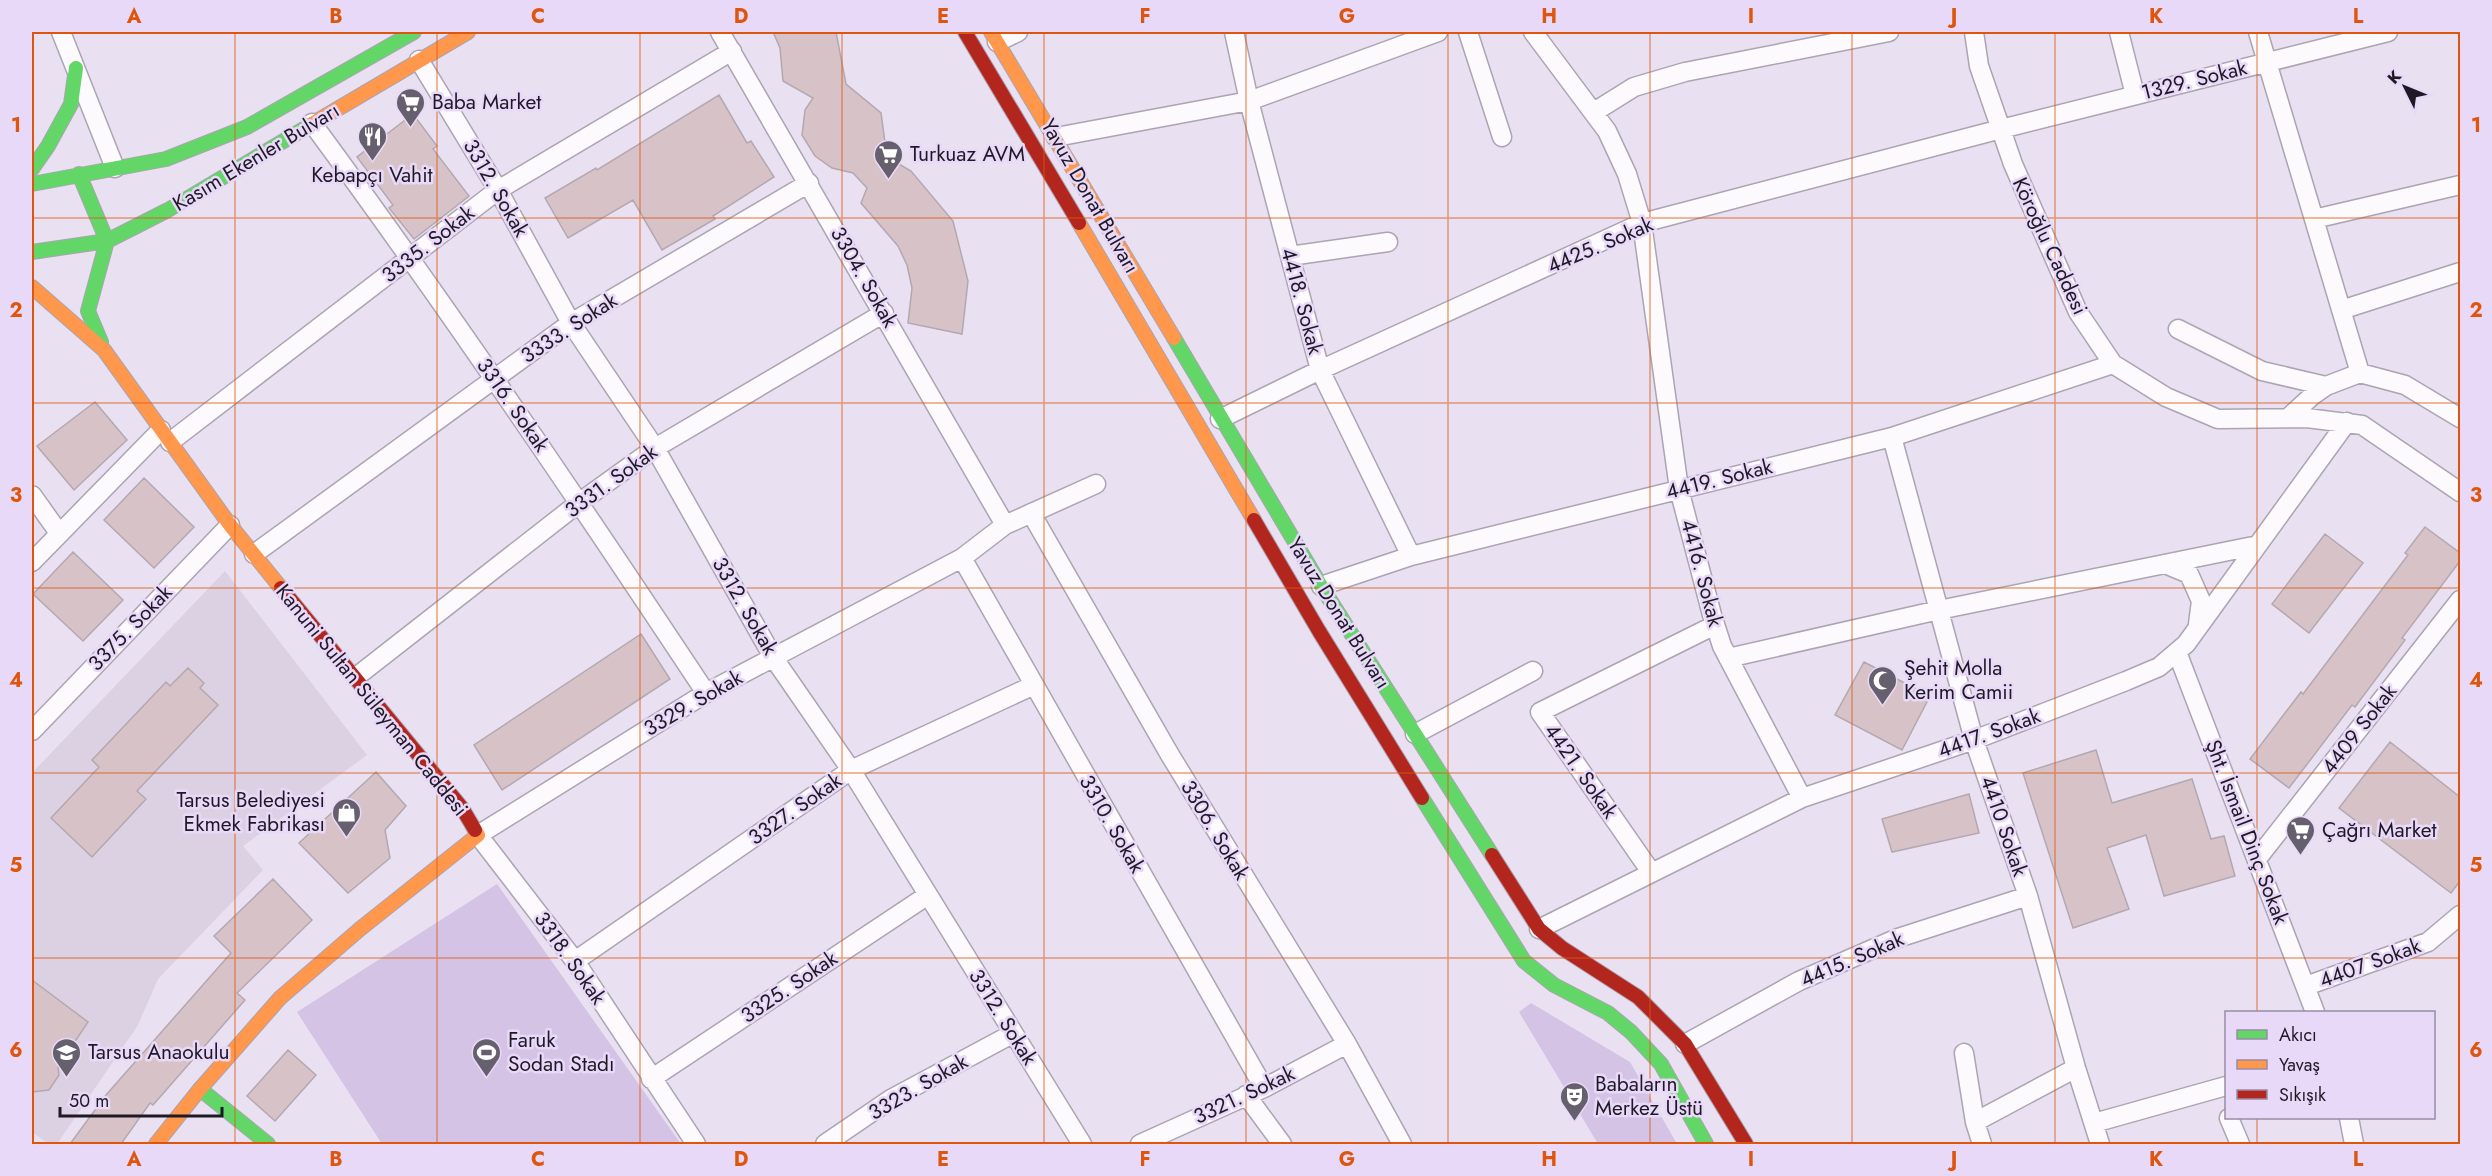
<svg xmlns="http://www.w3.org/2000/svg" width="2492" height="1176" font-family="Jost,sans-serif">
	<rect width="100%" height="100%" fill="#e9e0f2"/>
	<path fill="#dcd0e3" d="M225 571 367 755 243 846 263 870 158 979 138 1025 57 1144H49L32 1132V773Z"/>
	<path fill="#d4c3e4" d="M497 884 681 1144H382L297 1012Z
		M1531 1003 1630 1062 1677 1144H1598L1519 1012Z"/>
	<path fill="#d7c2c8" stroke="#b4a8b0" stroke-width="1.5" d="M773 32H836L846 84 881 113 887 157 911 171 953 221 968 281 962 334 908 323 912 288 907 265 898 246 861 203 867 188 853 173 832 168 815 156 802 135 805 110 813 98 783 81 780 48Z
		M719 95 747 143 751 141 774 177 713 216 715 219 662 250 633 200 568 238 545 198 596 168 597 170Z
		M413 114 437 146 433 149 469 196 414 239 389 208 393 205 357 157Z
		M95 402 127 440 74 490 37 446Z
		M144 478 194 527 154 568 104 520Z
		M2425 527 2460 553V561L2402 638 2405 640 2355 707 2352 705 2289 788 2250 759 2301 692 2303 694 2408 555 2405 553Z
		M2325 534 2363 563 2309 633 2272 604Z
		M73 552 123 600 83 641 33 594Z
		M641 634 670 679 502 790 474 745Z
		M1864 662 1930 696 1902 750 1835 715Z
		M188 668 204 683 200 688 218 705 137 791 146 799 92 857 51 818 99 767 92 760 166 682 170 686Z
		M2390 742 2460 797V881L2451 893 2339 808Z
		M2096 750 2112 803 2192 779 2211 839 2224 836 2235 876 2164 896 2146 835 2107 848 2129 909 2073 928 2023 773Z
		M376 772 406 806 385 830 390 858 348 893 299 843Z
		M1969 794 1979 833 1892 852 1882 819Z
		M273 879 312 920 237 993 245 1000 153 1105 150 1103 121 1144H70L106 1095 231 953 214 936Z
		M32 980 88 1022 58 1067 59 1075 49 1090 32 1092Z
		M288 1050 316 1075 275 1121 247 1096Z"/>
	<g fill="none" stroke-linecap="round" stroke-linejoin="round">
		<defs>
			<path id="street" d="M61 32 115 168
				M720 32 1005 525
				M1234 32 1249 101 1320 370 1411 556
				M1468 32 1502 137
				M1533 32 1607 131 1627 174 1642 223 1679 489 1712 615 1722 646 1802 798
				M1974 32 1979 66 2013 164 2078 312 2113 364 2166 397 2218 419 2307 418 2362 425 2460 492
				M2119 32 2135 95
				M2258 32 2360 373
				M997 42 1018 32
				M419 60 498 190 571 323 655 448 773 657 851 770 1082 1144
				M1594 112 1634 87 1685 72 1889 32
				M312 123C449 309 578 500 706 693
				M1056 137 1249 101 1438 32
				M2314 219 2460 185
				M1290 256 1388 242
				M2341 310 2460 272
				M2178 329 2262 371 2326 386
				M2288 418 2313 395 2326 386 2360 373 2405 385 2460 418
				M1220 419 1320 370 1642 223 2001 129 2388 32
				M1892 437 1974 740 2028 896 2076 1068 2100 1144
				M170 442 498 190 732 51
				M32 495 59 533
				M1031 513 1170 755 1347 1044 1402 1144
				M254 554 571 323 809 183
				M962 558 1264 1088
				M32 562 161 430
				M2165 564 2189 574 2201 601 2198 624
				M1321 586 1411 556 1892 437 2113 364
				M2177 652 2315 1012
				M1728 658 1939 610 2258 545
				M356 677 580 502 655 448 884 313
				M32 731 230 525
				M1415 734 1533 671
				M2257 859 2460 600
				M1651 872 1540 712 1715 625
				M1539 929 1802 798 1974 740 2126 681 2159 667 2186 644 2347 422
				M575 961 851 770 1032 686
				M2306 986 2428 942 2460 915
				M1685 1044 1799 981 1898 938 2028 896
				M1964 1053 1975 1122
				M651 1079 928 895
				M1246 1095 1282 1144
				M2229 1118 2240 1144
				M2349 1118 2354 1144
				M2094 1123 2226 1086
				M696 1144 575 961 478 835 706 693 962 558 1005 525 1096 484
				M825 1144 891 1099 1012 1034
				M1140 1144 1264 1088 1347 1044
				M1982 1144 1975 1122 2076 1068"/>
			<path id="fast" d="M32 169 48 146 71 104 76 68
				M79 174 107 241 88 311 101 342
				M32 184 166 159 247 127 414 32
				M32 252 107 241 168 210 312 124
				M1174 338 1321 586 1492 855
				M1422 798 1524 961 1554 985 1608 1013 1631 1032 1661 1064 1706 1144
				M200 1089 268 1144"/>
			<path id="slow" d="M991 32 1174 338
				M312 124 468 32
				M1079 223 1254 520
				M32 287 104 350 230 525 281 588
				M156 1144 200 1089 280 998 360 929 478 835 475 830"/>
			<path id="jam" d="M965 32 1079 223
				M1254 520 1319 631 1422 798
				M281 588 462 808 475 830
				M1492 855 1539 929 1562 948 1638 997 1685 1044 1746 1144"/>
		</defs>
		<use href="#street" stroke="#aba4b2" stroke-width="21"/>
		<use href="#fast" stroke="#aba4b2" stroke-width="16"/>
		<use href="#slow" stroke="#aba4b2" stroke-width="16"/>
		<use href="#jam" stroke="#aba4b2" stroke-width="16"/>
		<use href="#street" stroke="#fcfafd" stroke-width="18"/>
		<use href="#fast" stroke="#63d668" stroke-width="14"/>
		<use href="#slow" stroke="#ff974d" stroke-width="14"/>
		<use href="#jam" stroke="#b3261e" stroke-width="14"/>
	</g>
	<path fill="none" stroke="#de560d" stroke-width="1.5" stroke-opacity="0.55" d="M235 32V1144M437 32V1144M640 32V1144M842 32V1144M1044 32V1144M1246 32V1144M1448 32V1144M1650 32V1144M1852 32V1144M2055 32V1144M2257 32V1012M32 218H2460M32 403H2460M32 588H2460M32 773H2460M32 958H2460M2257 1118V1144"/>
	<defs>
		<symbol id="supermarket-pin" viewBox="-11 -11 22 30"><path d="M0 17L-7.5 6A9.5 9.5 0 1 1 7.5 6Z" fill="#665f6d" stroke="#e9d9f9"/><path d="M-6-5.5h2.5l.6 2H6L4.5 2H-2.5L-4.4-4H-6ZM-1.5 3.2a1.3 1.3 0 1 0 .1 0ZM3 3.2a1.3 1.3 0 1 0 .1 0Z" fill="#fff"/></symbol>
		<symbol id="restaurant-pin" viewBox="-11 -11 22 30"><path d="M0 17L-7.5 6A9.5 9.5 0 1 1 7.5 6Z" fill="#665f6d" stroke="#e9d9f9"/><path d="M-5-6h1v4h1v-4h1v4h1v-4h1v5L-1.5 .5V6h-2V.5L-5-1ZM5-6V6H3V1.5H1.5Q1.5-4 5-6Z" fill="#fff"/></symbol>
		<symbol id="mosque-pin" viewBox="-11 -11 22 30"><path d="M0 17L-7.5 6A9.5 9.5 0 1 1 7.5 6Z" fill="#665f6d" stroke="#e9d9f9"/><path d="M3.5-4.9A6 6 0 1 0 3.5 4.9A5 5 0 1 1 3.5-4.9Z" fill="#fff"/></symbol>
		<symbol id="shop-pin" viewBox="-11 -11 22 30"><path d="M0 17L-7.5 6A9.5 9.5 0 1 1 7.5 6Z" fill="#665f6d" stroke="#e9d9f9"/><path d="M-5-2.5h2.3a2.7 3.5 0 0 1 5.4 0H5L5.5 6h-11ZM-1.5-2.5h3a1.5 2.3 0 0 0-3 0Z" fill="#fff"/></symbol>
		<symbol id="school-pin" viewBox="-11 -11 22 30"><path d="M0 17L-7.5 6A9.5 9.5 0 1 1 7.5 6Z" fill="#665f6d" stroke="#e9d9f9"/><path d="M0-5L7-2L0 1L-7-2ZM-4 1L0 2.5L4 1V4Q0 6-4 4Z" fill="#fff"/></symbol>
		<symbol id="stadium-pin" viewBox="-11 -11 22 30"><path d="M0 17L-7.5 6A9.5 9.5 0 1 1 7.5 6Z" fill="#665f6d" stroke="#e9d9f9"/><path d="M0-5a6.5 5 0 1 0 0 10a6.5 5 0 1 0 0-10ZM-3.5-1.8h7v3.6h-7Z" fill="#fff"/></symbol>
		<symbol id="theatre-pin" viewBox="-11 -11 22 30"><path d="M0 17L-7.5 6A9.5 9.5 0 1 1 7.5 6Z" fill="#665f6d" stroke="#e9d9f9"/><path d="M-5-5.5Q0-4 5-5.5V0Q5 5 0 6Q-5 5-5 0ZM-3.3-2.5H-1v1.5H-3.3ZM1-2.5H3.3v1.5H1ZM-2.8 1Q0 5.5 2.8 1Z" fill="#fff"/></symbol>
	</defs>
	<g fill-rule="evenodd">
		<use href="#supermarket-pin" x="394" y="86" width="33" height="45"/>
		<use href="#restaurant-pin" x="356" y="120" width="33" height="45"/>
		<use href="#supermarket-pin" x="872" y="138" width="33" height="45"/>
		<use href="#mosque-pin" x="1866" y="664" width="33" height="45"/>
		<use href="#shop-pin" x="330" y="796" width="33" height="45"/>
		<use href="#supermarket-pin" x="2284" y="814" width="33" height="45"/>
		<use href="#school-pin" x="50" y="1036" width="33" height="45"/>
		<use href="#stadium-pin" x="470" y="1036" width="33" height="45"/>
		<use href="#theatre-pin" x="1558" y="1080" width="33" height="45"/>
	</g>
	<g text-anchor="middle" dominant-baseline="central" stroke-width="5" stroke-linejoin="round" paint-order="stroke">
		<g font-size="21" fill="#1f1925" stroke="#e9d9f9">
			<text transform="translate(2194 80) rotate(-14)">1329. Sokak</text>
			<text transform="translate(256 157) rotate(-31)">Kasım Ekenler Bulvarı</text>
			<text transform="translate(496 188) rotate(60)">3312. Sokak</text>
			<text transform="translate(1090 196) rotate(60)">Yavuz Donat Bulvarı</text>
			<text transform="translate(428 244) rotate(-38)">3335. Sokak</text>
			<text transform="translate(1600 245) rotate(-23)">4425. Sokak</text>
			<text transform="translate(2050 246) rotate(65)">Köroğlu Caddesi</text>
			<text transform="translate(864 277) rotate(60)">3304. Sokak</text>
			<text transform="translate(1302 301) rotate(75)">4418. Sokak</text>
			<text transform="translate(569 328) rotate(-33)">3333. Sokak</text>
			<text transform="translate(513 405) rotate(55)">3316. Sokak</text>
			<text transform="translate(1719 479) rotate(-14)">4419. Sokak</text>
			<text transform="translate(611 481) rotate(-36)">3331. Sokak</text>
			<text transform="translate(1702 573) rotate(75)">4416. Sokak</text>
			<text transform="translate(745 606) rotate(60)">3312. Sokak</text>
			<text transform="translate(1339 613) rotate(58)">Yavuz Donat Bulvarı</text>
			<text transform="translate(130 628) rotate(-46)">3375. Sokak</text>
			<text transform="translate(372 700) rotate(51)">Kanuni Sultan Süleyman Caddesi</text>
			<text transform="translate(693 703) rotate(-30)">3329. Sokak</text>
			<text transform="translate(2359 729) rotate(-52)">4409 Sokak</text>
			<text transform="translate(1989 733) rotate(-20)">4417. Sokak</text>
			<text transform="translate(1581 771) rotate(55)">4421. Sokak</text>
			<text transform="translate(795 809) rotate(-35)">3327. Sokak</text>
			<text transform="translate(1112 824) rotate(60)">3310. Sokak</text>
			<text transform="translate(2004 826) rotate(71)">4410 Sokak</text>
			<text transform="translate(1215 830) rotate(59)">3306. Sokak</text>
			<text transform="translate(2247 832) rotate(69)">Şht. İsmail Dinç Sokak</text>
			<text transform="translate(570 958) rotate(55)">3318. Sokak</text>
			<text transform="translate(1852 959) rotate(-23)">4415. Sokak</text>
			<text transform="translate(2370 963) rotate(-20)">4407 Sokak</text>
			<text transform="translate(789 987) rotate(-34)">3325. Sokak</text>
			<text transform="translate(1003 1017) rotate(58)">3312. Sokak</text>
			<text transform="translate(918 1087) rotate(-30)">3323. Sokak</text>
			<text transform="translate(1244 1095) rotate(-25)">3321. Sokak</text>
		</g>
		<g font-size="21" fill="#1f1925" stroke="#e9d9f9" text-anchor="start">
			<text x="432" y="102">Baba Market</text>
			<text x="910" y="154">Turkuaz AVM</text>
			<text x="372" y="175" text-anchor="middle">Kebapçı Vahit</text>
			<text x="1904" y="668">Şehit Molla<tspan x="1904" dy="24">Kerim Camii</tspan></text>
			<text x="325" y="800" text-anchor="end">Tarsus Belediyesi<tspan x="325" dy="24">Ekmek Fabrikası</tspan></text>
			<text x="2322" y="830">Çağrı Market</text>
			<text x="508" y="1040">Faruk<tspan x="508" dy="24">Sodan Stadı</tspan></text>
			<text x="88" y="1052">Tarsus Anaokulu</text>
			<text x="1595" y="1084">Babaların<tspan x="1595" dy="24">Merkez Üstü</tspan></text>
		</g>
	</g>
	<rect width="2492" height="1176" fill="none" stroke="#e9d9f9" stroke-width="66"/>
	<rect x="2225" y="1011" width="210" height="108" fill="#e9d9f9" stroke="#988ca4" stroke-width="1.5"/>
	<rect x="2237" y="1030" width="30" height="9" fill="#63d668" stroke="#988ca4" stroke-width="1.5"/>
	<text x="2279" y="1041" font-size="18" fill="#1f1925">Akıcı</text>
	<rect x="2237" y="1060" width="30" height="9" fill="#ff974d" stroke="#988ca4" stroke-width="1.5"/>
	<text x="2279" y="1071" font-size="18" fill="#1f1925">Yavaş</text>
	<rect x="2237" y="1090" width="30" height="9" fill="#b3261e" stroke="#988ca4" stroke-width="1.5"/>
	<text x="2279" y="1101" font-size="18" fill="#1f1925">Sıkışık</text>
	<g transform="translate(2405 87) rotate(313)" stroke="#e9d9f9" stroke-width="4.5" paint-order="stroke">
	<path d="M0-4.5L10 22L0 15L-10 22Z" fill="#1f1925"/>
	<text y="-9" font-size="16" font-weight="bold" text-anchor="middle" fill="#1f1925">K</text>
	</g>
	<path d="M60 1107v9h162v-9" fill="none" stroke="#1f1925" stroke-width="3"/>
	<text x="69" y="1107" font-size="18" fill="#1f1925" stroke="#e9d9f9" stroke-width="4.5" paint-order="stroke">50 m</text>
	<rect x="33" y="33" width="2426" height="1110" fill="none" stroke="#de560d" stroke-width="2"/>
	<g font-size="20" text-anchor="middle" font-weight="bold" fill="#de560d">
		<text x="134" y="23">A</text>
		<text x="336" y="23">B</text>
		<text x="538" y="23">C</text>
		<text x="741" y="23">D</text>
		<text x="943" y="23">E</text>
		<text x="1145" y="23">F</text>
		<text x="1347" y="23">G</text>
		<text x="1549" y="23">H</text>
		<text x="1751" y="23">I</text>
		<text x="1954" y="23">J</text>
		<text x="2156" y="23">K</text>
		<text x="2358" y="23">L</text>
		<text x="16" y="132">1</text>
		<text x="2476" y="132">1</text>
		<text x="16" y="317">2</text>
		<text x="2476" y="317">2</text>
		<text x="16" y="502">3</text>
		<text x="2476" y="502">3</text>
		<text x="16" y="687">4</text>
		<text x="2476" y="687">4</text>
		<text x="16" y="872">5</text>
		<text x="2476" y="872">5</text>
		<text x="16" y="1057">6</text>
		<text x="2476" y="1057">6</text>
		<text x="134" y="1166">A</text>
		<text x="336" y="1166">B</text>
		<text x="538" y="1166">C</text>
		<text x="741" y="1166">D</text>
		<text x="943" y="1166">E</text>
		<text x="1145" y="1166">F</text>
		<text x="1347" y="1166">G</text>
		<text x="1549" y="1166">H</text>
		<text x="1751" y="1166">I</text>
		<text x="1954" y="1166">J</text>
		<text x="2156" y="1166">K</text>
		<text x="2358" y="1166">L</text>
	</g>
</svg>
